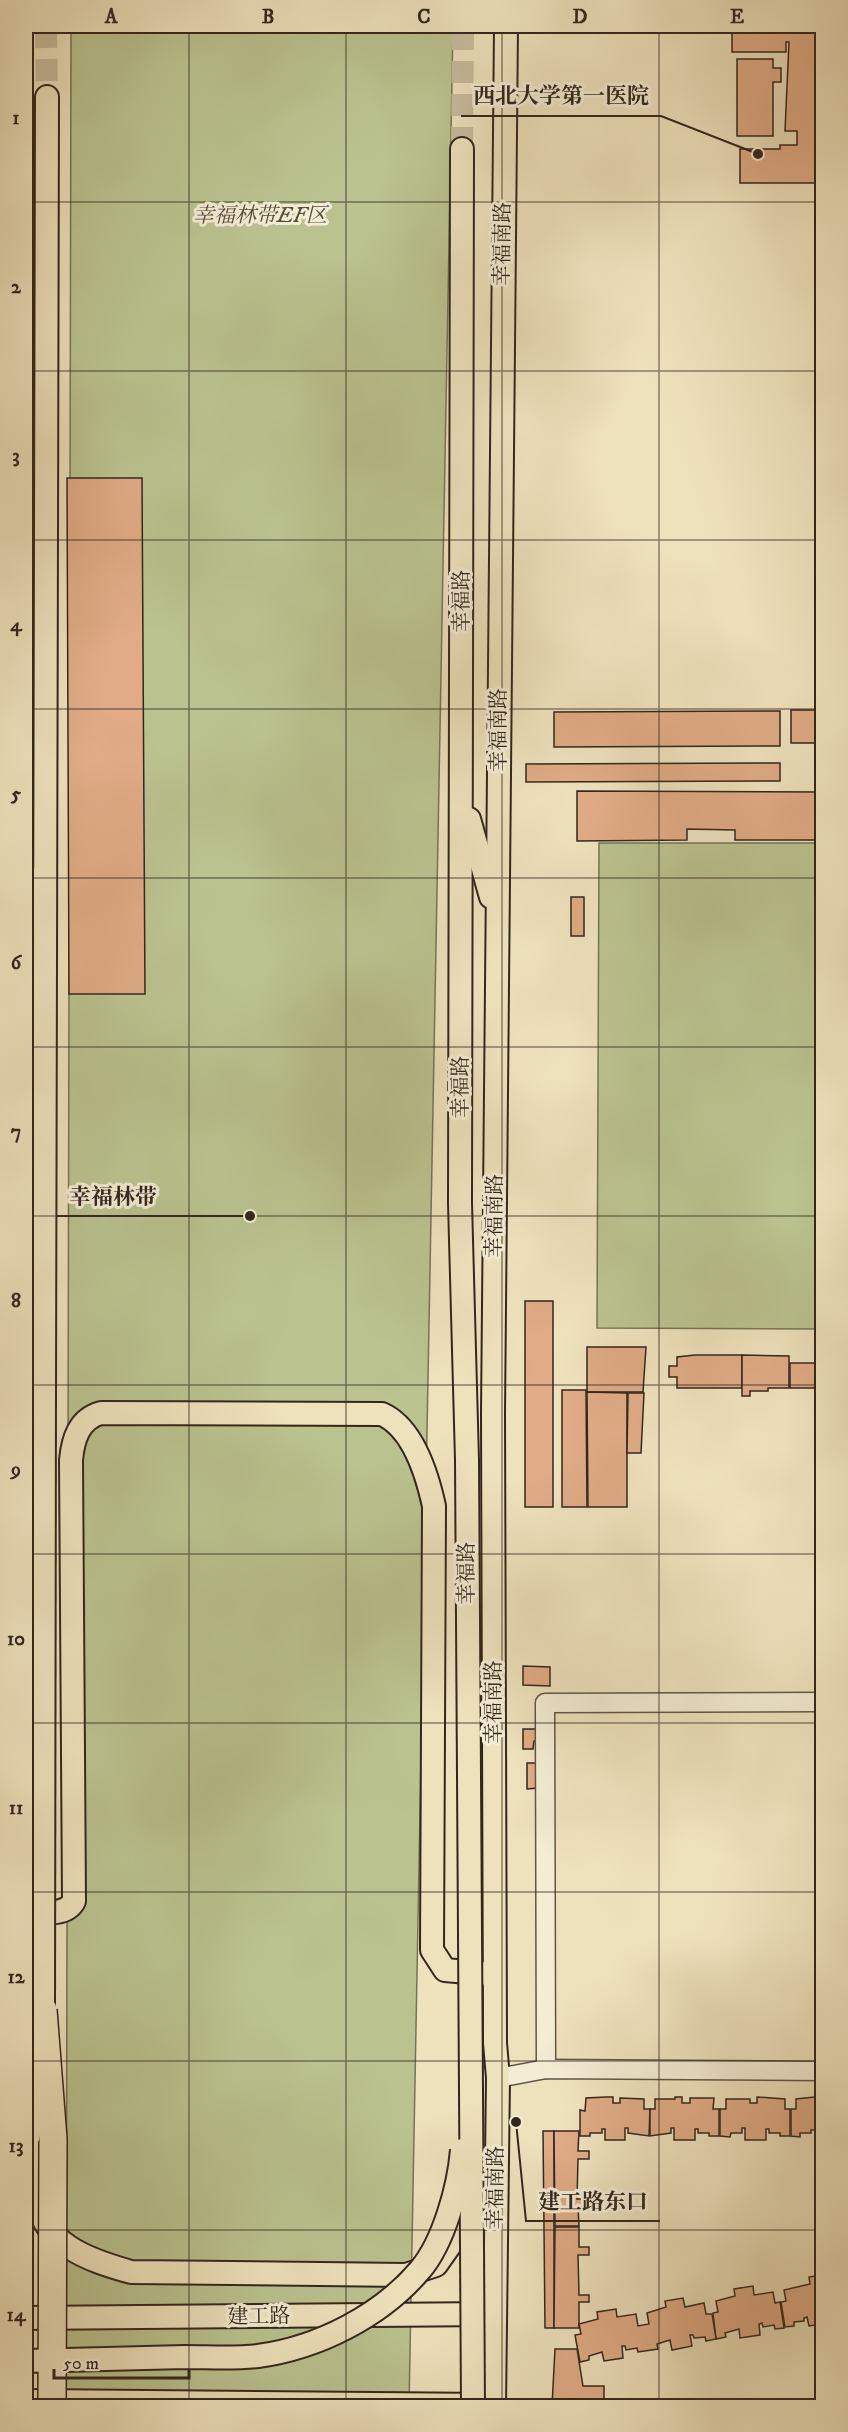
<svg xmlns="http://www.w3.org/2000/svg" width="848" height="2432" viewBox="0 0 848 2432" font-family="'IM FELL DW Pica','Noto Serif SC',serif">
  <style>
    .green { fill: #bac390; stroke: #767457; stroke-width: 1.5 }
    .building { fill: #e0ab86; stroke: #32261e; stroke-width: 1.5 }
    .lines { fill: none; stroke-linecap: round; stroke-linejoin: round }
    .major-tunnel { stroke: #c8bc9d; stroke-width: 22; stroke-dasharray: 22 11; stroke-linecap: butt }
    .minor-casing { stroke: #615546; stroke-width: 21 }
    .major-casing { stroke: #32261e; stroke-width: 26 }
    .highway-casing { stroke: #32261e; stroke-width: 30 }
    .minor { stroke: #f4ecd4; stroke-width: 18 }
    .major { stroke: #eee2bd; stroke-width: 22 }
    .highway { stroke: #eee2bd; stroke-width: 27 }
    .major-bridge-casing { stroke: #32261e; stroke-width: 26; stroke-linecap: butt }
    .highway-bridge-casing { stroke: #32261e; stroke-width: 30; stroke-linecap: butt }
    .major-bridge { stroke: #eee2bd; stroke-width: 22 }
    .highway-bridge { stroke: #eee2bd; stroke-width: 27 }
    .grid { fill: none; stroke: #32261e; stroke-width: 1.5; stroke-opacity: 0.55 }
    .labels { text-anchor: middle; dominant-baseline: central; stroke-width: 6; stroke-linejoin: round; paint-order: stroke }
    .park-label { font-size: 21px; font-style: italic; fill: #544d3a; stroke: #f4ecd4 }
    .street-label { font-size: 21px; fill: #32261e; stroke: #f4ecd4 }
    .leader { fill: none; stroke: #32261e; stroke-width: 2 }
    .callout-dot { fill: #32261e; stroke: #f4ecd4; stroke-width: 2 }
    .callout-label { font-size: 22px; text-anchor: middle; font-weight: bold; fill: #32261e; stroke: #f4ecd4; stroke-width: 6; stroke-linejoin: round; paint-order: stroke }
    .neatline { fill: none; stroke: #32261e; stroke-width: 2 }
    .grid-label { font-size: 20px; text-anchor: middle; font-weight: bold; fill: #32261e }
  </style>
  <rect width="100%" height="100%" fill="#eee2bd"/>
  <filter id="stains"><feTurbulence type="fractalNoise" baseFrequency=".00333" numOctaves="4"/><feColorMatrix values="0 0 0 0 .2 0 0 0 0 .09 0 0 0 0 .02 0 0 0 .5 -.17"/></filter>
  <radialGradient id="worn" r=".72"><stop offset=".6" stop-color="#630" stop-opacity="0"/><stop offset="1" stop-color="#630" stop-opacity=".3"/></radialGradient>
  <g class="green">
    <polygon points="71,26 453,26 409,2406 66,2406"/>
    <polygon points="599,843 822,843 822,1329 597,1328"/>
  </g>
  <g class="building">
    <polygon points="732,26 806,26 806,28 819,28 819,33 822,33 822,183 740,183 740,149 780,149 780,145 797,145 797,131 785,131 789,42 786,42 786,52 732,52"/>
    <polygon points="737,59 773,59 773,68 781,68 781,82 773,82 773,136 737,136"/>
    <polygon points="67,478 142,478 145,994 69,994"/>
    <rect x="791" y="710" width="31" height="33"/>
    <polygon points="780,711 780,746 554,747 554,712"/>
    <polygon points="780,763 780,781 526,782 526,764"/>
    <polygon points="577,791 822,792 822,840 735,840 735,830 687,829 687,840 577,841"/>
    <rect x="571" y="897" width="13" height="39"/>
    <rect x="525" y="1301" width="28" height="206"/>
    <polygon points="587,1347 646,1347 643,1392 587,1392"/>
    <polygon points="695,1355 742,1355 742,1388 677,1388 677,1377 669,1377 669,1366 677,1366 677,1357"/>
    <polygon points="742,1355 789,1356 789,1388 768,1388 768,1391 750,1391 750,1396 742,1396"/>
    <rect x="790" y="1363" width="25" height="25"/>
    <polygon points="562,1390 586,1390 587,1507 562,1507"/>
    <polygon points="587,1392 627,1393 627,1507 588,1507"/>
    <polygon points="628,1393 644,1393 641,1453 627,1453"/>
    <polygon points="523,1666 550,1667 550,1686 523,1685"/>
    <polygon points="523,1729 550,1729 550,1741 534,1741 533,1749 523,1749"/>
    <polygon points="527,1763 538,1763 538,1788 527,1789"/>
    <polygon points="606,2097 613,2097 613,2103 620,2103 620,2098 644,2099 644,2109 650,2109 649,2136 628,2133 628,2128 625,2128 625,2140 605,2140 605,2129 602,2129 602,2133 590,2133 590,2136 580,2136 580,2110 585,2111 586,2098"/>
    <polygon points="675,2097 682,2097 682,2103 690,2103 690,2098 714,2098 713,2109 719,2109 719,2136 709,2136 709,2133 698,2133 698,2129 695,2129 695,2140 674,2140 674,2128 671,2128 671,2133 650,2136 650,2109 655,2109 655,2099 675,2099"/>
    <polygon points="757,2097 785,2099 785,2109 790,2109 790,2136 780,2136 780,2133 769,2133 769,2129 766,2129 766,2140 745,2140 745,2128 742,2128 742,2133 731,2133 730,2137 720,2136 720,2109 726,2109 726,2099 750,2099 750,2103 757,2103"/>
    <polygon points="815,2097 822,2097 822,2140 815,2140 815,2130 811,2130 811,2133 800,2133 800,2137 791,2136 791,2109 796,2109 796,2099"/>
    <polygon points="543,2131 554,2131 554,2328 545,2328"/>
    <polygon points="554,2131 579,2131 578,2151 589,2151 589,2159 578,2159 577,2199 589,2199 589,2206 578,2206 579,2226 555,2226"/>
    <polygon points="555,2227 579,2227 579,2247 589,2247 589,2255 578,2255 579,2295 589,2295 589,2302 579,2302 579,2328 554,2328"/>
    <polygon points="821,2275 822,2324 809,2326 807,2317 804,2318 804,2321 794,2322 794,2326 785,2327 781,2302 786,2301 784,2290 810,2284 809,2277"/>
    <polygon points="753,2286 754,2295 773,2292 775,2303 780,2302 784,2328 775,2329 774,2325 763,2327 762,2323 759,2324 760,2335 740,2338 739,2329 725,2333 726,2337 716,2339 713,2313 718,2312 716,2301 735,2296 734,2289"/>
    <polygon points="683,2298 685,2307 704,2303 706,2314 712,2314 716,2339 706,2341 705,2337 694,2338 693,2335 690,2335 692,2346 672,2350 670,2340 657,2344 658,2349 638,2352 637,2348 626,2350 625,2346 622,2346 623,2358 604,2361 602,2352 589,2356 589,2360 580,2362 575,2335 581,2334 579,2324 598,2319 597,2312 616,2309 617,2317 636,2314 638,2326 649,2324 647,2313 666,2307 665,2301"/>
    <polygon points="555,2349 577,2349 583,2386 604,2386 604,2406 552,2406"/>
  </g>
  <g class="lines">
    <g class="major-tunnel">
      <polyline points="46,26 47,97"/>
      <polyline points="462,149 463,26"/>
    </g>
    <defs>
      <g id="minor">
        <polyline points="546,2069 545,1703 822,1702"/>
        <polyline points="498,2078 546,2069 822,2071"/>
      </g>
      <g id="major">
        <polyline points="462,149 460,1203 467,1460"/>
        <polyline points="469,819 491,897"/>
        <polyline points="26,875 33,924"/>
        <polyline points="44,1391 47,97"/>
        <path d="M26 1911C41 1912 66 1917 74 1901L71 1460C73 1439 79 1419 101 1413L382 1414C413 1428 427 1474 434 1506L432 1950 445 1970 490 1974"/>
        <path d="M26 2129C38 2157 33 2163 36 2192 40 2244 88 2260 131 2272L406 2275 436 2265 455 2238 468 2190"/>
        <polyline points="26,2318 492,2314"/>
        <polyline points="36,2401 492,2405"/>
        <polyline points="494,2406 498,2078 495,2043 493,1413 506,26"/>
      </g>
      <polyline id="highway" points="26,2405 28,2406"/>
    </defs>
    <use href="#minor" class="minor-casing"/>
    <use href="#major" class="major-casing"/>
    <use href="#highway" class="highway-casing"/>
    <use href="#minor" class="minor"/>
    <use href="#major" class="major"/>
    <use href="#highway" class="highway"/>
    <defs>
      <g id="major-bridge">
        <polyline points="467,1460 473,2406"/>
        <polyline points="43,2010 44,1391"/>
        <path d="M26 2361C79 2360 132 2358 185 2357 209 2357 234 2359 258 2356 318 2348 381 2316 420 2270 444 2242 459 2186 462 2150"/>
      </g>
      <g id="highway-bridge">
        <polyline points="43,2010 53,2139 52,2406"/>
        <polyline points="26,2136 36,2062"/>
      </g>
    </defs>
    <use href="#major-bridge" class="major-bridge-casing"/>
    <use href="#highway-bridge" class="highway-bridge-casing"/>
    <use href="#major-bridge" class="major-bridge"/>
    <use href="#highway-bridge" class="highway-bridge"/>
  </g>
  <path class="grid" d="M189 26V2406M346 26V2406M502 26V2406M659 26V2406M26 202H822M26 371H822M26 540H822M26 709H822M26 878H822M26 1047H822M26 1216H822M26 1385H822M26 1554H822M26 1723H822M26 1892H822M26 2061H822M26 2230H822"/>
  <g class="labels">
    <g class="park-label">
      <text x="260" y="216">幸福林带EF区</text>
    </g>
    <g class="street-label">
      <text transform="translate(503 244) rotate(-89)">幸福南路</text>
      <text transform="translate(462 601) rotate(-90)">幸福路</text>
      <text transform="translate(499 730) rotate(-90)">幸福南路</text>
      <text transform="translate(461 1087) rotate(-90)">幸福路</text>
      <text transform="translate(495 1216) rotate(-89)">幸福南路</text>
      <text transform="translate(467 1573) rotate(-90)">幸福路</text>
      <text transform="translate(494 1702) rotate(-90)">幸福南路</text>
      <text transform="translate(496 2188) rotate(-89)">幸福南路</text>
      <text transform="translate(259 2317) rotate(-1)">建工路</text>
    </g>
  </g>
  <path class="leader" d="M758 154L661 116H461M250 1216L169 1216H57M516 2122L526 2221H660"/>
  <g class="callout-dot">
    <circle cx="758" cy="154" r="6"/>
    <circle cx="250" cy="1216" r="6"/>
    <circle cx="516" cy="2122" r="6"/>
  </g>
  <g class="callout-label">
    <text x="561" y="103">西北大学第一医院</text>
    <text x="113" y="1204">幸福林带</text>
    <text x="593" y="2209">建工路东口</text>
  </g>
  <rect width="848" height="2432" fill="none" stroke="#eee2bd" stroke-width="66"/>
  <path d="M54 2369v9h135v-9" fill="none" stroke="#32261e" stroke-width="3"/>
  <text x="63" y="2369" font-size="18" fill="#32261e" stroke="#f4ecd4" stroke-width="4.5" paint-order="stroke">50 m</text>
  <rect x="33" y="33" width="782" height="2366" class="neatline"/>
  <g class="grid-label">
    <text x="111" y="23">A</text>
    <text x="268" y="23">B</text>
    <text x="424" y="23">C</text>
    <text x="580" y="23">D</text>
    <text x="737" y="23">E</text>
    <text x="16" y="124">1</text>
    <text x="16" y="293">2</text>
    <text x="16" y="462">3</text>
    <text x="16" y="631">4</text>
    <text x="16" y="800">5</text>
    <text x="16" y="969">6</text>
    <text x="16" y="1138">7</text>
    <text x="16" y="1307">8</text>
    <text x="16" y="1476">9</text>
    <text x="16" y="1645">10</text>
    <text x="16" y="1814">11</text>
    <text x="16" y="1983">12</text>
    <text x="16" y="2152">13</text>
    <text x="16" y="2321">14</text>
  </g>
  <rect width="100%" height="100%" filter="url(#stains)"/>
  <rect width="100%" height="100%" fill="url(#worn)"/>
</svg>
